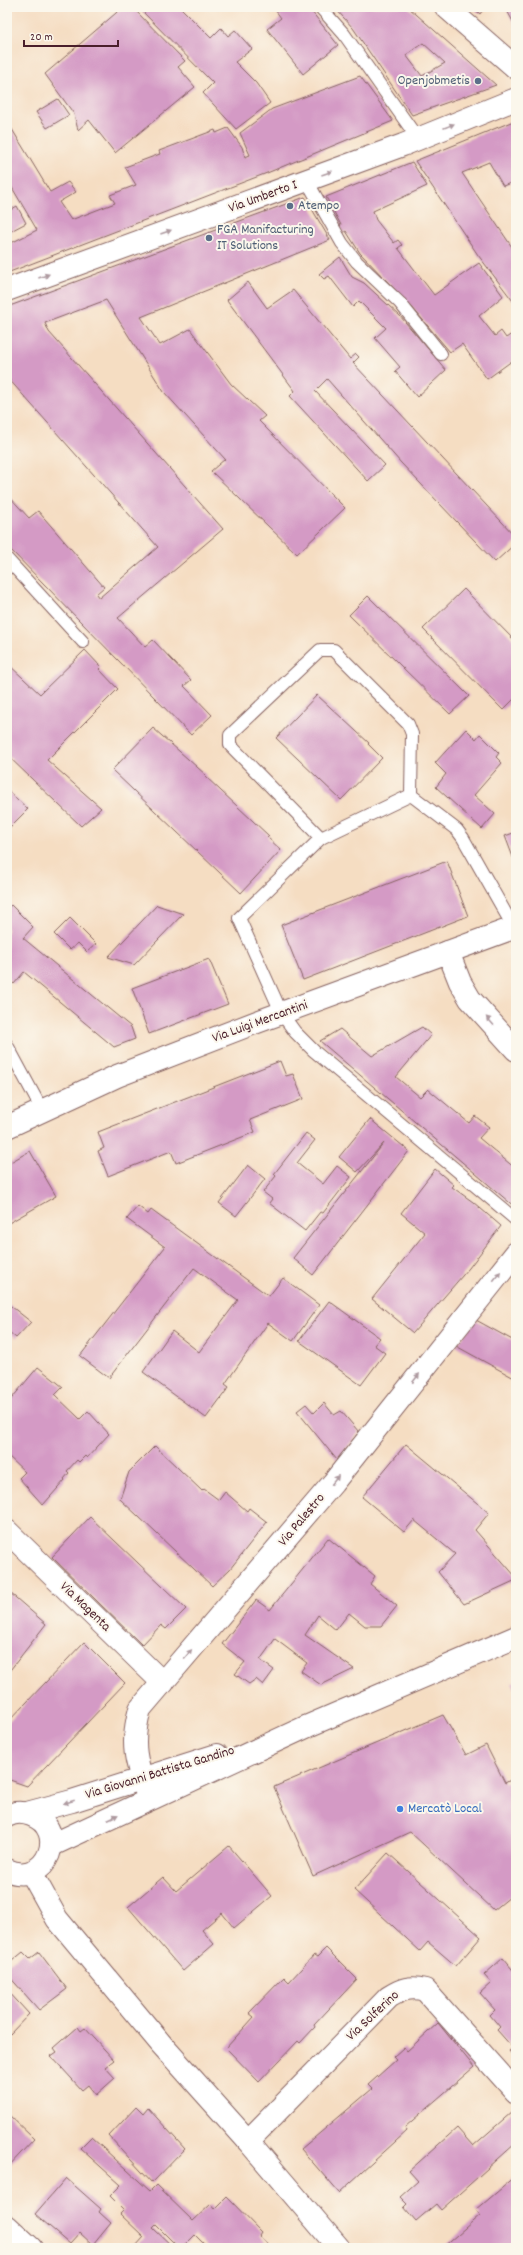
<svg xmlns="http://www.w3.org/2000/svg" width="523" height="2255" viewBox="0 0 523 2255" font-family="Dekko,sans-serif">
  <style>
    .building { fill: #d49ac5; fill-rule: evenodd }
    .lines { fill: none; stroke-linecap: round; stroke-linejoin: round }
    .service-casing { stroke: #866260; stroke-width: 14 }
    .minor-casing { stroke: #866260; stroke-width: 24 }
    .secondary-casing { stroke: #866260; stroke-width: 24 }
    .service { stroke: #fff; stroke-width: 12 }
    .minor { stroke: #fff; stroke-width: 22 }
    .secondary { stroke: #fff; stroke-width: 22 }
    .oneway { fill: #ae9aa0 }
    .service-dot { fill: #5c6f8a; stroke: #fbf7ec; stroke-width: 1.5 }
    .shop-dot { fill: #3f7fe0; stroke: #fbf7ec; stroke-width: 1.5 }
    .labels { text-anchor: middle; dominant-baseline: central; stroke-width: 4; stroke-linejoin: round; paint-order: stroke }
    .service-label { font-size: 14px; fill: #4e5e75; stroke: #fbf7ec; text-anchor: start }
    .street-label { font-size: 14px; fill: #4a1f2b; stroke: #fbf7ec }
    .shop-label { font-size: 14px; fill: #366cbe; stroke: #fbf7ec; text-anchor: start }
  </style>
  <rect width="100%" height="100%" fill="#fbf7ec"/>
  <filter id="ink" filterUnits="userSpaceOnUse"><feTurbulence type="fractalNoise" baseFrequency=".025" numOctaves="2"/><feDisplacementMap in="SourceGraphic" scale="8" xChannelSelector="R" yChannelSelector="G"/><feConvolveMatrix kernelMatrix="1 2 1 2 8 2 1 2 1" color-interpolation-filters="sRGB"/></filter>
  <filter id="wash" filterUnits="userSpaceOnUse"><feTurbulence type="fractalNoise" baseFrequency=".012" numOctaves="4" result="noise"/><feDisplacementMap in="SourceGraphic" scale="16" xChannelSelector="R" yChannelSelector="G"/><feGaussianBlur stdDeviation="0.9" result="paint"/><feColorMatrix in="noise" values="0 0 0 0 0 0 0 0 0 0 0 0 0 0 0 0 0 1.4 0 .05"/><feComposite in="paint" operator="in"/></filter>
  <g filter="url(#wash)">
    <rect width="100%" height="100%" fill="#f5ddc2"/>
    <g id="blocks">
      <g class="building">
        <polygon points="123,7 132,7 185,61 178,67 195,87 115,153 89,120 78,130 74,114 45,74"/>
        <polygon points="138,7 180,7 211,38 221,28 228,36 235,30 252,49 235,62 256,83 270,103 236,129 203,93 213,83"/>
        <polygon points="273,7 308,7 338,45 303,74 267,29 281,18"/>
        <path d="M334 7H408L496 85 412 115 353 28ZM423 43 445 63 422 76 406 55Z"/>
        <polygon points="472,7 485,7 480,14"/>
        <polygon points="505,7 516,7 516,27"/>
        <polygon points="360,76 393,121 267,173 7,273 7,245 37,230 7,179 7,121 50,192 68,182 76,192 59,202 71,220 115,203 110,195 136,185 125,167 160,154 159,151 215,130 216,133 228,128 242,147 245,157 250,155 240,133 272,109"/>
        <polygon points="58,99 69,115 47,128 36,112"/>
        <polygon points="516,120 516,186 513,182 503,186 489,162 462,173 516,253 516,305 478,255 415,161"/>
        <polygon points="412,162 427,186 373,211 376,220 394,243 398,240 402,245 398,248 434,295 479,263 503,296 479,316 495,336 501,331 506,338 516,331 516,358 487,379 462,344 450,352 411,306 360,253 346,231 343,233 339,227 341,225 326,197"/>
        <polygon points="305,197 330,240 141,317 160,345 190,329 231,384 265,416 259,421 345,508 297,554 211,471 225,459 164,392 106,300 45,323 49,332 223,529 118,618 145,647 153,640 191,680 184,686 212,715 191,735 7,546 7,494 29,518 38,511 104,587 96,594 99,598 158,547 7,377 7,307"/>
        <polygon points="17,206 26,223 9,232 7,212"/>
        <polygon points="340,257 352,277 364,283 400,316 446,370 417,397 395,371 400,367 375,338 386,328 359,301 353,307 329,276 324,279 319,274"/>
        <polygon points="248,282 267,308 293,290 350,359 356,354 359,357 353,363 516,537 516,543 495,562 401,463 327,379 315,391 385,465 368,481 290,396 295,391 227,300"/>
        <polygon points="464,589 516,642 516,697 503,710 423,629"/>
        <polygon points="368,596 469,696 450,714 349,615"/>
        <polygon points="85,650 101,667 99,669 118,689 47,760 101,808 81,826 7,755 7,663 40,694"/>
        <polygon points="317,695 369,743 368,744 382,758 341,800 276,738"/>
        <polygon points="153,728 206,775 205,776 269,836 267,837 281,850 241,893 112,770"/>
        <polygon points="466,729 476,739 480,734 499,753 496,757 502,763 474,795 495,814 482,829 436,787 446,774 435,763"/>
        <polygon points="7,790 28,809 7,830"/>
        <polygon points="516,832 516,865 505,836"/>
        <polygon points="447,861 468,916 303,980 281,925"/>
        <polygon points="11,905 33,927 23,938 131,1027 135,1039 114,1047 24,972 14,984 7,978 7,909"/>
        <polygon points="157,905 183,914 134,965 108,957"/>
        <polygon points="70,918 96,944 87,952 78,943 70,950 54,934"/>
        <polygon points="209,959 228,1004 149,1034 132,988"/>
        <polygon points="422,1027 431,1035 396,1077 420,1097 428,1089 469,1123 475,1116 489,1127 479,1138 516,1169 516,1208 320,1041 340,1029 372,1056"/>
        <polygon points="280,1061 286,1076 293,1074 303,1099 250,1120 255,1132 176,1163 171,1151 108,1176 98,1151 104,1148 98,1132"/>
        <polygon points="7,1089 11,1096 7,1098"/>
        <polygon points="370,1119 409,1151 313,1275 293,1258 384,1143 357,1172 339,1157"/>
        <polygon points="306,1133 315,1140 297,1163 323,1184 337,1166 351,1177 323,1213 320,1212 305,1231 269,1203 272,1199 263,1192 276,1176 274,1174"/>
        <polygon points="30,1151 56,1196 7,1224 7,1164"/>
        <polygon points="248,1165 265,1179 236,1216 219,1203"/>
        <polygon points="435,1169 454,1185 452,1187 473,1202 501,1226 469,1268 413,1333 372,1299 425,1233 401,1213"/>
        <polygon points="138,1206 148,1214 151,1210 269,1296 283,1278 319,1305 293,1341 268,1323 225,1384 229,1387 206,1418 143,1372 172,1331 199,1352 238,1300 194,1268 109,1378 80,1356 165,1247 127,1219"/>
        <polygon points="329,1301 380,1338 374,1345 385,1353 361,1385 299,1341"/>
        <polygon points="7,1303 31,1322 16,1338 7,1330"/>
        <polygon points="476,1320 516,1342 516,1379 456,1346"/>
        <polygon points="38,1367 63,1387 55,1395 80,1419 88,1411 109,1434 87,1458 85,1456 79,1462 77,1460 67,1471 69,1473 64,1479 65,1480 43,1505 19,1478 25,1472 7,1455 7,1404"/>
        <polygon points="324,1403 334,1415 341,1411 359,1432 337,1460 297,1411 306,1404 314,1413"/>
        <polygon points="406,1444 489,1513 475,1530 516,1577 516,1580 464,1604 438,1572 455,1554 414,1520 404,1532 362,1497"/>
        <polygon points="155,1446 202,1491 204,1489 219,1500 225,1492 247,1511 249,1508 267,1522 230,1569 212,1586 120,1499 129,1472"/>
        <polygon points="90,1517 186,1609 166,1629 161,1625 142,1645 52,1557"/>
        <polygon points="328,1538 375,1576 370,1584 397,1606 381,1626 365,1626 349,1613 336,1630 318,1615 305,1635 354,1669 321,1685 301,1671 307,1663 275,1639 260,1660 274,1670 263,1685 256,1679 249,1684 235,1674 245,1662 222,1644 256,1600 270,1610"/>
        <polygon points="9,1592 46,1624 7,1674 7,1595"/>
        <polygon points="84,1642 125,1683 27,1786 7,1779 7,1723"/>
        <polygon points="516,1681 516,1691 512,1683"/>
        <polygon points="443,1715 466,1755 486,1745 505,1783 516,1777 516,1892 494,1910 410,1832 313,1876 274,1787"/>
        <polygon points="229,1846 272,1896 234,1928 222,1913 202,1930 214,1944 183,1971 128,1907 163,1877 176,1891"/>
        <polygon points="388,1853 481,1937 456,1966 428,1942 420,1951 354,1890"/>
        <polygon points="326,1948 357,1979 314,2025 315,2027 300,2043 298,2041 259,2082 226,2048 254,2017 249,2013 284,1977 289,1982 314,1955 317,1957"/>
        <polygon points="23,1952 30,1959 39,1952 67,1989 39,2010 7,1974 7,1965"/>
        <polygon points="503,1958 516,1974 516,2059 509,2051 513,2048 497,2030 500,2027 490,2015 495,2010 480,1993 491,1983 484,1975"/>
        <polygon points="7,1990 29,2014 10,2034 7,2032"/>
        <polygon points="438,2023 474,2067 405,2127 407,2131 339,2193 301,2149 372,2089 368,2085 396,2060 393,2057 404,2047 407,2051"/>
        <polygon points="78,2027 81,2031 85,2028 114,2060 105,2067 115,2078 96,2095 88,2085 82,2090 51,2056 57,2052 54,2048"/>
        <polygon points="136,2107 143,2114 148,2108 185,2149 152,2183 109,2136"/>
        <polygon points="512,2112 516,2117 516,2143 441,2210 436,2204 416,2221 404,2207 407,2204 400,2197 418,2181 409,2171 457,2128 473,2146"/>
        <polygon points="7,2113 34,2139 7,2168"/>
        <polygon points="91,2137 150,2191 156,2185 193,2221 211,2204 215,2209 227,2197 261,2232 259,2235 271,2248 208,2248 195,2235 182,2248 179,2248 156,2225 153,2228 174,2248 137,2248 135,2247 144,2237 120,2214 124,2210 110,2196 121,2185 80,2148"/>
        <polygon points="516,2176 516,2246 514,2248 442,2248 480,2215 476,2210"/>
        <polygon points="66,2178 101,2209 99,2212 111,2223 93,2245 80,2233 70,2244 35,2214"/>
      </g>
    </g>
  </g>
  <g filter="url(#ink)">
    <use href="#blocks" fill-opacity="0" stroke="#866260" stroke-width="1"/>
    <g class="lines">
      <defs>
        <g id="service">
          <polyline points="320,7 344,34 418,139"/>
          <polyline points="307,181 342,243 357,262 400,303 441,354"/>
          <polyline points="7,559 83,642"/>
          <polyline points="321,838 230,745 230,735 320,650 334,650 408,724 412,734 411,795"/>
          <polyline points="514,928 463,838 457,830 411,795 321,838 239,918 282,1014 295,1032 314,1051 516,1220"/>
          <polyline points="7,1045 42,1110"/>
        </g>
        <g id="minor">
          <polyline points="446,7 516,68"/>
          <polyline points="7,290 403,145 516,99"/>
          <polyline points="448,952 460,982 470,999 516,1050"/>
          <polyline points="7,1127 117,1076 257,1022 516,927"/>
          <polyline points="7,1531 163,1683"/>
          <path d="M148 1797C136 1763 130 1744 140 1709L333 1483 516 1253"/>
          <polyline points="31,1872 57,1919 162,2045 248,2141 339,2248"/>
          <path d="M248 2141 389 1997C402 1989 410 1986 425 1990L516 2092"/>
          <polyline points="7,2226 31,2248"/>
        </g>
        <g id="secondary">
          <polyline points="27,1813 72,1801 217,1755"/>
          <path d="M7 1816C14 1812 23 1812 31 1815 70 1829 47 1888 7 1870"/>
          <polyline points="52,1845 308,1726 516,1637"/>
        </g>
      </defs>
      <use href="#service" class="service-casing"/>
      <use href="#minor" class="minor-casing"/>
      <use href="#secondary" class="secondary-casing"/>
      <use href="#service" class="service"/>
      <use href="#minor" class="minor"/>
      <use href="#secondary" class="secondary"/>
    </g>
    <defs><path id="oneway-solid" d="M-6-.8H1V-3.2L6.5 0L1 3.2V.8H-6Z"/></defs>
    <g class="oneway">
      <use href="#oneway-solid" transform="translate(449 126) rotate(-22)"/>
      <use href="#oneway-solid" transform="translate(327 173) rotate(-20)"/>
      <use href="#oneway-solid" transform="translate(166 232) rotate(-20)"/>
      <use href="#oneway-solid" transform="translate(44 276) rotate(-20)"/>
      <use href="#oneway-solid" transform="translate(490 1021) rotate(-132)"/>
      <use href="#oneway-solid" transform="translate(497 1276) rotate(-52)"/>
      <use href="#oneway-solid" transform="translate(416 1378) rotate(-52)"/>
      <use href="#oneway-solid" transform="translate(335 1480) rotate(-51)"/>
      <use href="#oneway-solid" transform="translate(188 1654) rotate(-50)"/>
      <use href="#oneway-solid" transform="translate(69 1802) rotate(164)"/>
      <use href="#oneway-solid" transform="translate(113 1817) rotate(-25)"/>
    </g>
  </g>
  <g class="service-dot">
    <circle cx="478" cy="81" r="4"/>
    <circle cx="290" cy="206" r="4"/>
    <circle cx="209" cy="238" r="4"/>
  </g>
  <circle class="shop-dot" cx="400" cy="1809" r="4"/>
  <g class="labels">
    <g class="service-label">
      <text x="470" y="81" text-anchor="end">Openjobmetis</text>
      <text x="298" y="206">Atempo</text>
      <text x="217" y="230">FGA Manifacturing<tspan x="217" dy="16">IT Solutions</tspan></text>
    </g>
    <g class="street-label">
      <text transform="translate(263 197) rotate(-20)">Via Umberto I</text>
      <text transform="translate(260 1022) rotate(-20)">Via Luigi Mercantini</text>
      <text transform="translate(302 1520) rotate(-50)">Via Palestro</text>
      <text transform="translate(85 1607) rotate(44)">Via Magenta</text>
      <text transform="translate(160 1773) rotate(-17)">Via Giovanni Battista Gandino</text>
      <text transform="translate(373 2016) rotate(-43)">Via Solferino</text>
    </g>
    <g class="shop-label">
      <text x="408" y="1809">Mercatò Local</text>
    </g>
  </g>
  <rect width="523" height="2255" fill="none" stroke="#fbf7ec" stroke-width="24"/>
  <path d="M24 40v6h94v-6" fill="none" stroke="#4a1f2b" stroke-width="2"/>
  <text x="30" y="40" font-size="12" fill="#4a1f2b" stroke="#fbf7ec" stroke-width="3" paint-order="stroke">20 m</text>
</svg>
